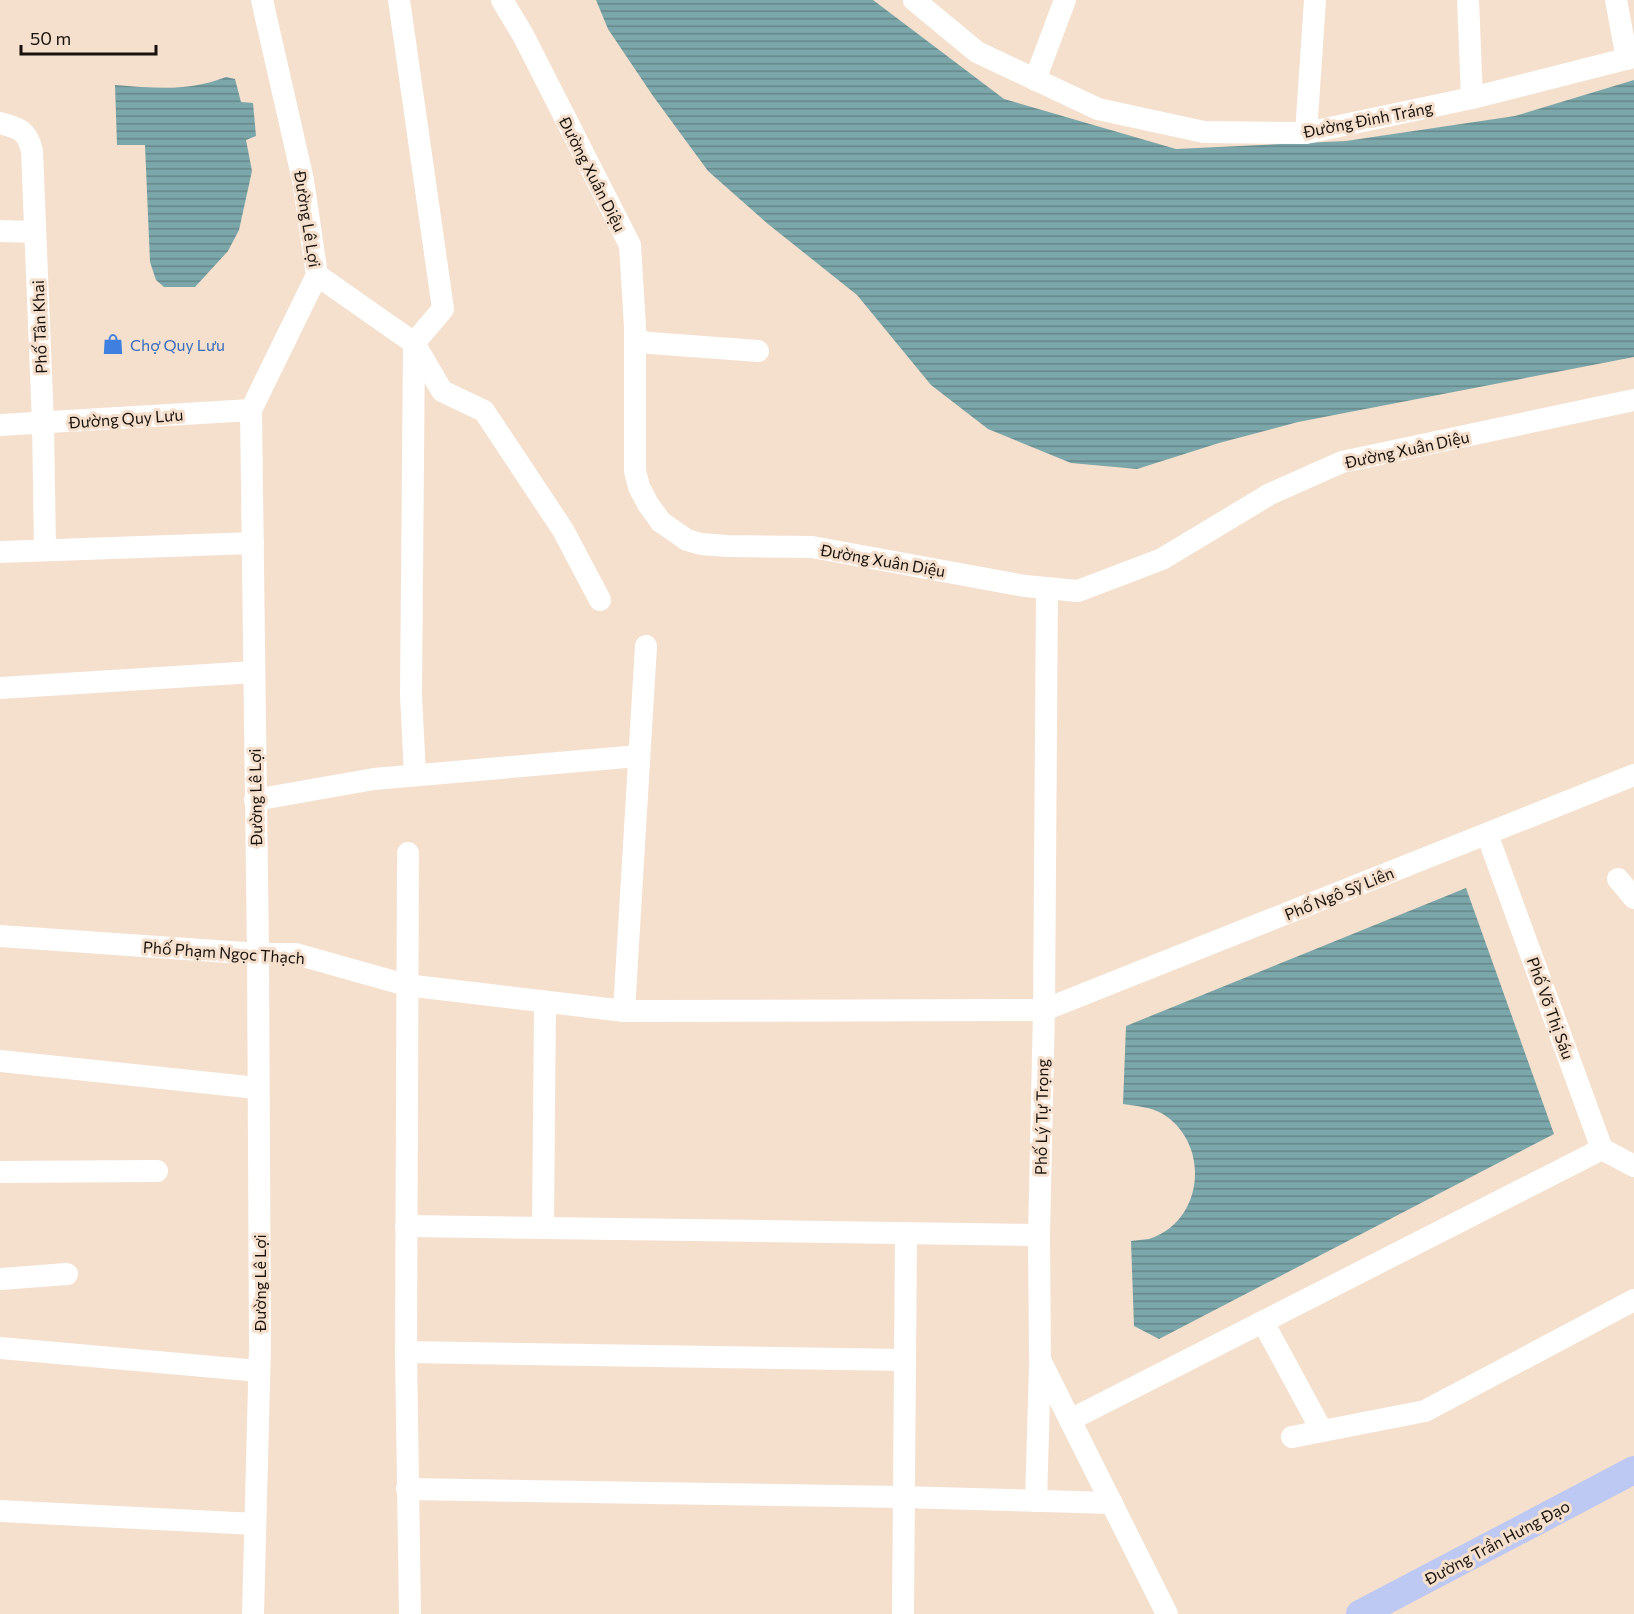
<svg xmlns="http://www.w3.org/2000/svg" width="1634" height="1614" viewBox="0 0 1634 1614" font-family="Commissioner,sans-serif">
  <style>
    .water { fill: url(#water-rules) }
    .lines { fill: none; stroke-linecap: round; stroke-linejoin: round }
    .minor { stroke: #fff; stroke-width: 22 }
    .major { stroke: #bec9f3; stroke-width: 28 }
    .labels { text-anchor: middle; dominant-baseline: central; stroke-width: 6; stroke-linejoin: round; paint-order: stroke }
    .street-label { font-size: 16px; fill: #19120c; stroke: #f5dfcd }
    .shop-label { font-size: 16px; fill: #366cbe; stroke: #f5dfcd; text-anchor: start }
  </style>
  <defs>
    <pattern id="water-rules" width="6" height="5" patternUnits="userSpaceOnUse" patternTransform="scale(1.5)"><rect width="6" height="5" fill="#7ca7aa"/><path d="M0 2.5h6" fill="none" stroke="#658789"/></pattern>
  </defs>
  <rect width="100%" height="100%" fill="#f5dfcd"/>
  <g class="water">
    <polygon points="596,0 873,0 1004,99 1176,149 1346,141 1515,116 1634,80 1634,357 1298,422 1219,443 1137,469 1071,463 988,429 931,385 857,295 768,224 708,171 653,96 608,29"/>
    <path d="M226 77 235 79 241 102 253 103 256 136 246 140 252 171 239 230 228 251 195 287H164L156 280 150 262 145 145H117L115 85C155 88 188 92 226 77Z"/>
    <path d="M1466 888 1554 1134 1159 1339 1134 1326 1131 1241C1136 1240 1143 1240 1149 1239 1204 1222 1211 1144 1163 1114 1151 1107 1137 1106 1123 1104L1126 1026Z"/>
  </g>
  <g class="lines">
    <g class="minor">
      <polyline points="399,0 443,309 414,343 411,695 415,775"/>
      <polyline points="502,0 523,35 630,245 635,327 635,471 639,487 648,504 661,522 687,540 701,544 727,546 812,547 1025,586 1078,591 1162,559 1270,494 1342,462 1634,400"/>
      <polyline points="914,0 977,52 1098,109 1204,132 1306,133 1472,98 1634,57"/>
      <polyline points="1468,0 1472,98"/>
      <polyline points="1616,0 1627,59"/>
      <polyline points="1035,80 1065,0"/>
      <path d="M0 123C19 128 27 130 32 151L43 423 45 550"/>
      <polyline points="1306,133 1315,0"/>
      <polyline points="0,231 35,232"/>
      <polyline points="317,275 414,343 442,391 484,411 563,530 600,600"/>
      <polyline points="635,340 650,343 758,351"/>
      <polyline points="0,425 251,410"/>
      <polyline points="0,552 253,543"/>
      <polyline points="1047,589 1044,1010 1039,1235 1040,1360 1167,1614"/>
      <polyline points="646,646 624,1011 1044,1010 1634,775"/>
      <polyline points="0,688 254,672"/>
      <polyline points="255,800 374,779 638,756"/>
      <polyline points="1487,834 1602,1149 1634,1166"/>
      <polyline points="408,853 406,1352 410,1614"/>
      <polyline points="1618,879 1634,898"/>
      <polyline points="0,936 258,954 296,954 406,985 624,1011"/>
      <polyline points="0,1061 257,1088"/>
      <polyline points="0,1172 157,1171"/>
      <polyline points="406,1226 1039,1235"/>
      <polyline points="543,1228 545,1002"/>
      <polyline points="0,1279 67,1274"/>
      <polyline points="1263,1322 1322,1431"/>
      <polyline points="0,1348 259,1371"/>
      <polyline points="406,1352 905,1360"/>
      <polyline points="1070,1420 1602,1149"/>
      <polyline points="1292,1437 1425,1411 1634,1300"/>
      <polyline points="407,1489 903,1497 1112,1503"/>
      <polyline points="1036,1501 1040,1365"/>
      <polyline points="0,1511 255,1524"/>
      <polyline points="253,1614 260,1347 258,954 251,410 317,275 303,180 262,0"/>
      <polyline points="903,1614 906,1234"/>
    </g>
    <polyline class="major" points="1360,1614 1634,1470"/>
  </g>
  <defs>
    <symbol id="shop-bare" viewBox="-9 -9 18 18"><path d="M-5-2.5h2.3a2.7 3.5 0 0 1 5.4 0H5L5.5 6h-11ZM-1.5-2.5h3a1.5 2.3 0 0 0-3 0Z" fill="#3f7fe0" stroke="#f5dfcd" stroke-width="2.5" paint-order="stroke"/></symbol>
  </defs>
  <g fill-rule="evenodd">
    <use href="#shop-bare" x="98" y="329" width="30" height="30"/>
  </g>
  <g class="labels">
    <g class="street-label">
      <text transform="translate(1368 119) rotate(-11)">Đường Đinh Tráng</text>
      <text transform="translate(593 174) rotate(63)">Đường Xuân Diệu</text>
      <text transform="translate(308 219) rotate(81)">Đường Lê Lợi</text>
      <text transform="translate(39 327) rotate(-92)">Phố Tân Khai</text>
      <text transform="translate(126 418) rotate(-4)">Đường Quy Lưu</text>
      <text transform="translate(1407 449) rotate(-12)">Đường Xuân Diệu</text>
      <text transform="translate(883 560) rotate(10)">Đường Xuân Diệu</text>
      <text transform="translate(255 797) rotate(-91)">Đường Lê Lợi</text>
      <text transform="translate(1339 893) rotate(-22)">Phố Ngô Sỹ Liên</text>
      <text transform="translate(224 952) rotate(4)">Phố Phạm Ngọc Thạch</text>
      <text transform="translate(1551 1008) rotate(70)">Phố Võ Thị Sáu</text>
      <text transform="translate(1041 1117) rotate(-89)">Phố Lý Tự Trọng</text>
      <text transform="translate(259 1283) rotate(-90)">Đường Lê Lợi</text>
      <text transform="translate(1497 1542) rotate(-28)">Đường Trần Hưng Đạo</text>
    </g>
    <g class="shop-label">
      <text x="130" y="344">Chợ Quy Lưu</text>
    </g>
  </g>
  <path d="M21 45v9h135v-9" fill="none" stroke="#19120c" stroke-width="3"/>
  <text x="30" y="45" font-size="18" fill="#19120c" stroke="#f5dfcd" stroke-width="4.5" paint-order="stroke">50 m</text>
</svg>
